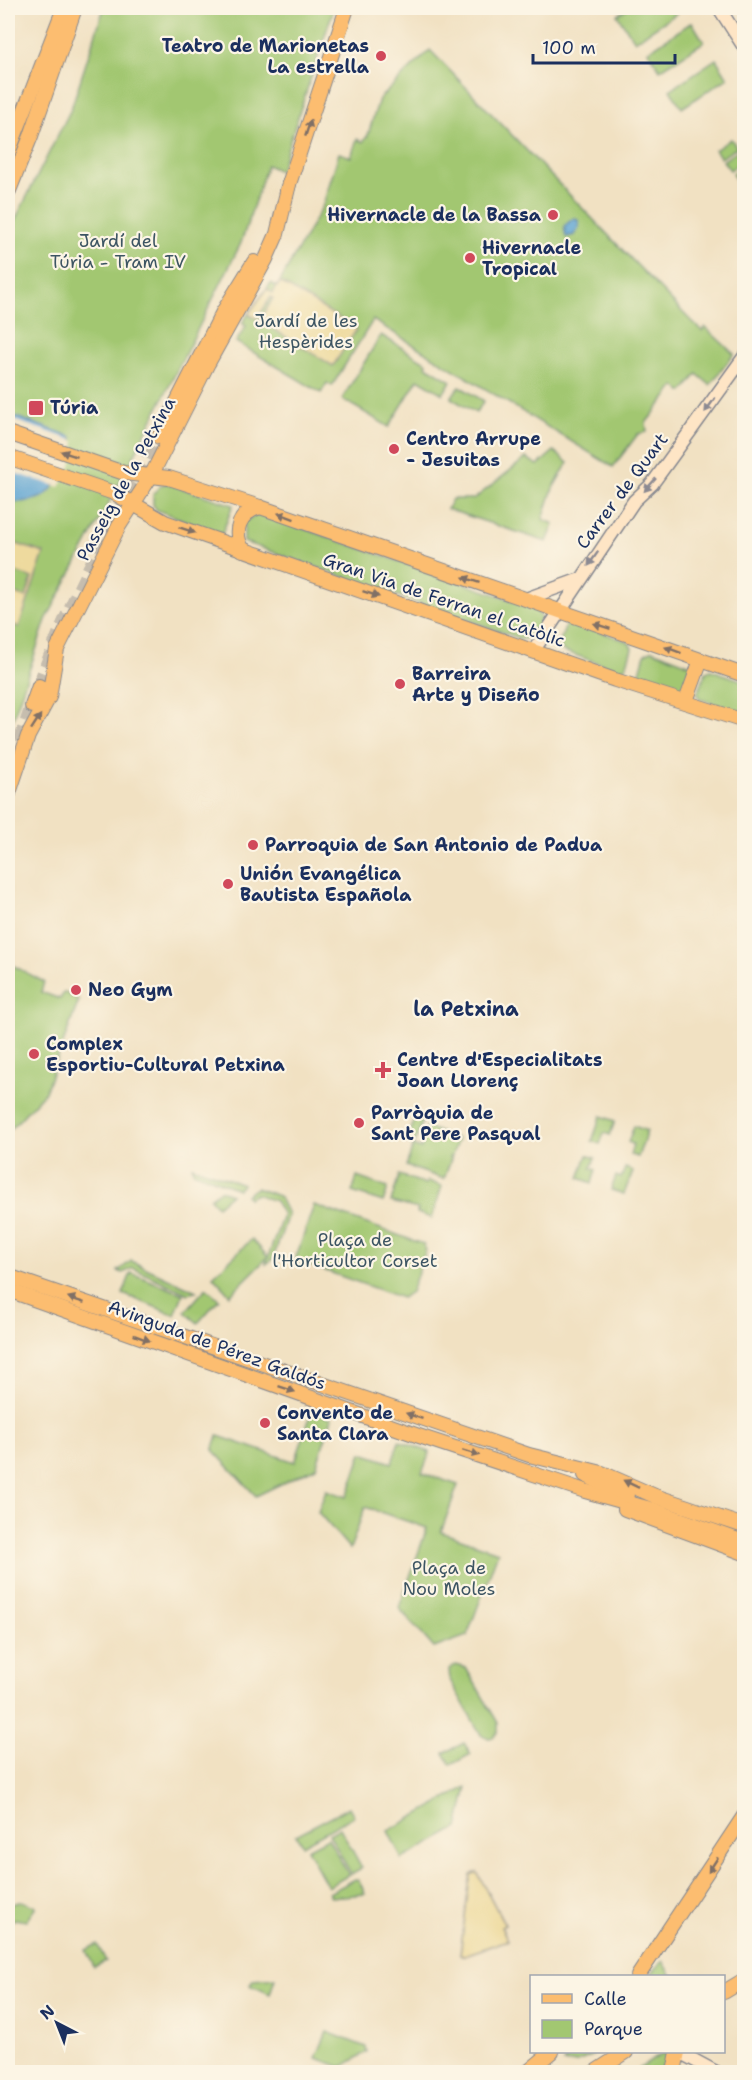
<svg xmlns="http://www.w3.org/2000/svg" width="752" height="2080" viewBox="0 0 752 2080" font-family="'Shantell Sans',sans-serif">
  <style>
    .green { fill: #a2c771; stroke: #5e7b68; stroke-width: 1.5 }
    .sand { fill: #eeda9e; stroke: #84847e; stroke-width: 1.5 }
    .water { fill: #5ca3d2; stroke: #3c6998; stroke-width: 1.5 }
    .pier { fill: #f1e1c2 }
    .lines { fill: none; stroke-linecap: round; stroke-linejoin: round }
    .primary-tunnel { stroke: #c6bdae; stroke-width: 14; stroke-dasharray: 14 7; stroke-linecap: butt }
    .secondary-casing { stroke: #868890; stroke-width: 15 }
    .primary-casing { stroke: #868890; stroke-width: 16 }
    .secondary { stroke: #fee5c5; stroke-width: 12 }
    .primary { stroke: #fcbd6f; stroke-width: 14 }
    .oneway { fill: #806f66 }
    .oneway2 { fill: #8c8a92 }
    .poi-dot { fill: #d1495b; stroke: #fcf5e5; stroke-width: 2 }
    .labels { text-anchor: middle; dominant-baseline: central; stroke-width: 4.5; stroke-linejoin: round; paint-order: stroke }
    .poi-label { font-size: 18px; font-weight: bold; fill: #1b2f5e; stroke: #fcf5e5; text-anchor: start }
    .park-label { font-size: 18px; fill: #3d5563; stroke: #fcf5e5 }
    .street-label { font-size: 18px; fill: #1b2f5e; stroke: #fcf5e5 }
    .neighbourhood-label { font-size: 20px; font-weight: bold; fill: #1b2f5e; stroke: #fcf5e5 }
  </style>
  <rect width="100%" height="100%" fill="#fcf5e5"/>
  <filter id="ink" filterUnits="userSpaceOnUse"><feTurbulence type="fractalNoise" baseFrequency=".0167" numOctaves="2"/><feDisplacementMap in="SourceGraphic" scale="12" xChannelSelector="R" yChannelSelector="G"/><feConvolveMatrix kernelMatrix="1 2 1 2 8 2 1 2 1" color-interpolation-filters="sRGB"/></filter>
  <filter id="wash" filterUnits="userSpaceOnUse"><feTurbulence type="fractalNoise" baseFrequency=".008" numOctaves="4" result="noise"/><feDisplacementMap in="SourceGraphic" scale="24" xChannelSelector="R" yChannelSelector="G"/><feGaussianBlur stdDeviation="1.35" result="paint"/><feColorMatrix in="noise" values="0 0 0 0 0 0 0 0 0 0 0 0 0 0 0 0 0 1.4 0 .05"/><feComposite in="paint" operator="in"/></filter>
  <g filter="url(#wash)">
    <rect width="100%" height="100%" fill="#f1e1c2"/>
    <g class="green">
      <polygon points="104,8 334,8 280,171 267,165 241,243 136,452 46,620 8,734 8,234 71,109"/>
      <polygon points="628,8 685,8 635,41 617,15"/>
      <polygon points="692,22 704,42 660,70 648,51"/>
      <polygon points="430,50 692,322 702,331 705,327 734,354 710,385 697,374 683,392 675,386 646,423 647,432 638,434 613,467 373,320 332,386 327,383 321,393 236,342 246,326 242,323 271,283 277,287 323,205 339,153 351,157 357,139 363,142 368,135 379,99"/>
      <polygon points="716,59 728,78 682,108 670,90"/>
      <polygon points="731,139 737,147 721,158 715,150"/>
      <polygon points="738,150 744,160 730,170 723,161"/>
      <polygon points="744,165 744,184 741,187 732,174"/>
      <polygon points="381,335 427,363 426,366 451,381 443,394 418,379 389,427 342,399"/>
      <polygon points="459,386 484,401 476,413 451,398"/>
      <polygon points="554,451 568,463 553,488 543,519 554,524 547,542 447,509 452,499 474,499 526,458 538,465"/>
      <polygon points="166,483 233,505 222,534 157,510 153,505 153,494 160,486"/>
      <polygon points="258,513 535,608 541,617 535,637 522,639 244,542 244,522"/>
      <polygon points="573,622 629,642 632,648 626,667 619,670 563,651 559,644 566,625"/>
      <polygon points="652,650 691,665 684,688 678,691 639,676 645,654"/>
      <polygon points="711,670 744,681 744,714 700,699 697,694 706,672"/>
      <polygon points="8,963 44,982 41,992 60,999 64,992 79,1000 45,1092 8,1132"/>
      <polygon points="601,1116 615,1121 610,1135 604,1133 600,1144 592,1141"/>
      <polygon points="415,1118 423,1120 414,1145 407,1142"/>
      <polygon points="634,1126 647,1131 638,1157 630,1155 633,1144 628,1142"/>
      <polygon points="426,1127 458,1139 451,1158 448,1157 451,1159 444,1179 406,1166 413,1146 421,1149"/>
      <polygon points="587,1155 595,1158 591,1168 596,1170 592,1183 579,1178"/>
      <polygon points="192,1166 243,1184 238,1189 193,1171"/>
      <polygon points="625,1168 633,1171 624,1194 611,1190 616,1176 621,1178"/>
      <polygon points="399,1175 426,1184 428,1181 442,1186 432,1218 417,1213 418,1209 391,1202"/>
      <polygon points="357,1177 388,1188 383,1202 352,1192"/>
      <polygon points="256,1188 279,1196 288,1214 273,1259 266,1264 267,1258 230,1295 213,1276 252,1239 268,1257 283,1215 275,1201 256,1194 248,1198 246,1195"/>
      <polygon points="220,1190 231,1194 217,1206 210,1198"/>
      <polygon points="314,1205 423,1244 426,1250 411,1292 402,1298 295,1260"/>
      <polygon points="131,1261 196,1291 188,1294 133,1268 123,1273 118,1271"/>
      <polygon points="131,1273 183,1294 175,1315 123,1294"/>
      <polygon points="206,1288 219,1299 198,1323 185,1312"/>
      <polygon points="312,1411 332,1418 316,1467 256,1496 213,1450 218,1436 295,1462"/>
      <polygon points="399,1441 430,1452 422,1473 458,1485 441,1532 498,1552 467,1636 434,1648 399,1608 427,1528 365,1507 350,1549 318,1512 326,1490 347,1497 362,1453 392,1463"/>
      <path d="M456 1665 466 1668 498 1723V1731C494 1739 487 1740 481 1735L450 1680 449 1670Z"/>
      <polygon points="464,1743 471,1754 451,1765 444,1753"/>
      <polygon points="467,1787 458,1828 402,1859 388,1831"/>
      <polygon points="349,1807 354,1816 302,1845 296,1835"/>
      <polygon points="340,1828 362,1868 351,1874 329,1834"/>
      <polygon points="328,1838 349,1875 328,1887 307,1849"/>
      <polygon points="355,1879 359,1880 365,1894 331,1897 329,1893"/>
      <polygon points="22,1901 36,1907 26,1921 15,1919 8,1924 8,1905"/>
      <polygon points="97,1944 106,1961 94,1967 86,1950"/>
      <polygon points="663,1961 672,1976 653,1976 651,1974"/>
      <polygon points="275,1978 270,1994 250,1985 253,1980"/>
      <polygon points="327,2032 366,2047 367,2052 342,2067 316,2058"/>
      <polygon points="570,2052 599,2052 578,2062 564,2063"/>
      <polygon points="665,2052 668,2052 661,2072 634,2072"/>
    </g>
    <g class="sand">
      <polygon points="280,282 357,329 333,366 260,321 273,298 271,297 257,319 248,314 267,289 273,293"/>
      <polygon points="14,543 44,553 19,627 8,623 8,592 26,597 32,578 12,571 8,584 8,562"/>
      <polygon points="477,1872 505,1925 501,1927 508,1940 462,1956 460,1955 469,1885 471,1875"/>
    </g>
    <g class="water">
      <polygon points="574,218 579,221 579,228 574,235 566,237 564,226"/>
      <path d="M8 414 72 437C72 448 69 455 65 465 53 496 41 503 8 502Z"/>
    </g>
    <polygon class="pier" points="8,418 75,441 71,466 60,487 8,471"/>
  </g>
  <g filter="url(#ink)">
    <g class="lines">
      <g class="primary-tunnel">
        <path d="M39 686C70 598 115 518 159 437"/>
        <polyline points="20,742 32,706"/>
      </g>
      <defs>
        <g id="secondary">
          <polyline points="719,8 744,47"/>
          <polyline points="526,599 578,580"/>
          <polyline points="534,650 634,501 652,484 744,357"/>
          <polyline points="679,2052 716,2072"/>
        </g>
        <g id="primary">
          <polyline points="8,153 64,8"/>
          <polyline points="287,190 347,8"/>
          <polyline points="8,193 31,136 75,8"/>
          <polyline points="8,433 124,473 169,478 260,507 744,675"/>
          <polyline points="159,437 223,312 254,262"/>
          <polyline points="8,457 114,493 165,522 615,680 744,721"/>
          <path d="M243 550C232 531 239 513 260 507"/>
          <polyline points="686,701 701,660"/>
          <polyline points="32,706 39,686"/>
          <polyline points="8,796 28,736 49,697 57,649 119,526 151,476 208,363 266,259 277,234 289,184"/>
          <polyline points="8,1276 529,1455 602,1473 655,1496 744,1526"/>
          <polyline points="8,1290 419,1436 585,1491 654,1510 744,1542"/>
          <polyline points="585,1475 627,1495"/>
          <polyline points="625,1509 744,1553"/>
          <polyline points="638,1976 744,1816"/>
          <polyline points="724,1992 744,1980"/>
          <polyline points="528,2072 552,2052"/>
          <polyline points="595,2072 626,2052"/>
          <polyline points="674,2072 678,2052"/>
        </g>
      </defs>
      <use href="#secondary" class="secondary-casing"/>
      <use href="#primary" class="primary-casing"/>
      <use href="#secondary" class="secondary"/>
      <use href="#primary" class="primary"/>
    </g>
    <defs><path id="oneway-solid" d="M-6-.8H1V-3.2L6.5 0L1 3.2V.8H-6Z" transform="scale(1.5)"/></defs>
    <g class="oneway">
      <use href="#oneway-solid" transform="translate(308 128) rotate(-72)"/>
      <use href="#oneway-solid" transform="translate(69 454) rotate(-161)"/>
      <use href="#oneway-solid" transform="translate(286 516) rotate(-160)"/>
      <use href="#oneway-solid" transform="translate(187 530) rotate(19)"/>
      <use href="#oneway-solid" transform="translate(471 580) rotate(-161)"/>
      <use href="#oneway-solid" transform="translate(371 594) rotate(19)"/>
      <use href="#oneway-solid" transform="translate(602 626) rotate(-162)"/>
      <use href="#oneway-solid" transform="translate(673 650) rotate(-160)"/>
      <use href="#oneway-solid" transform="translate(36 722) rotate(-57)"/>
      <use href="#oneway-solid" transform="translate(76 1300) rotate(-161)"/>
      <use href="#oneway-solid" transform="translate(142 1338) rotate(20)"/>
      <use href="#oneway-solid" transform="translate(287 1389) rotate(19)"/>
      <use href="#oneway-solid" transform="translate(414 1416) rotate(-161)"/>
      <use href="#oneway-solid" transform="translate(471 1453) rotate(17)"/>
      <use href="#oneway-solid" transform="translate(631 1484) rotate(-154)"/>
      <use href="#oneway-solid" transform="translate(713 1865) rotate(123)"/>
    </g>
    <g class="oneway2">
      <use href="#oneway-solid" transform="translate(710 405) rotate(126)"/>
      <use href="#oneway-solid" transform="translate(650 485) rotate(132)"/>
      <use href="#oneway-solid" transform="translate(593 559) rotate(125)"/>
    </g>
  </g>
  <g class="poi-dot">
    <circle cx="381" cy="56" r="6"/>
    <circle cx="553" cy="215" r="6"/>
    <circle cx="470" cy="258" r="6"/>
    <rect x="28" y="400" width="16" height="16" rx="3"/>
    <circle cx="394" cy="449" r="6"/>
    <circle cx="400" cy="684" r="6"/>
    <circle cx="253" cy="845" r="6"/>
    <circle cx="228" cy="884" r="6"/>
    <circle cx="76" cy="990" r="6"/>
    <circle cx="34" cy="1054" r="6"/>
    <path d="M380 1061h6v6h6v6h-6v6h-6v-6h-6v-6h6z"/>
    <circle cx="359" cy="1123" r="6"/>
    <circle cx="265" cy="1423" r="6"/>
  </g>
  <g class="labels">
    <g class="poi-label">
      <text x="369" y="46" text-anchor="end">Teatro de Marionetas<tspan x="369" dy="21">La estrella</tspan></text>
      <text x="541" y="215" text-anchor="end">Hivernacle de la Bassa</text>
      <text x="482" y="248">Hivernacle<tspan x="482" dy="21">Tropical</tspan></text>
      <text x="50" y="408">Túria</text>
      <text x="406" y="439">Centro Arrupe<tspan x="406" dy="21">- Jesuitas</tspan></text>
      <text x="412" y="674">Barreira<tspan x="412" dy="21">Arte y Diseño</tspan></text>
      <text x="265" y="845">Parroquia de San Antonio de Padua</text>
      <text x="240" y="874">Unión Evangélica<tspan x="240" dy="21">Bautista Española</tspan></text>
      <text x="88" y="990">Neo Gym</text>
      <text x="46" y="1044">Complex<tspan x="46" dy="21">Esportiu-Cultural Petxina</tspan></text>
      <text x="397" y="1060">Centre d'Especialitats<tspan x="397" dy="21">Joan Llorenç</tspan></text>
      <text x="371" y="1113">Parròquia de<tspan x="371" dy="21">Sant Pere Pasqual</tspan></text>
      <text x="277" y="1413">Convento de<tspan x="277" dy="21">Santa Clara</tspan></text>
    </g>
    <g class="park-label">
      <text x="118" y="241">Jardí del<tspan x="118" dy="21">Túria - Tram IV</tspan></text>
      <text x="306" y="321">Jardí de les<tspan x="306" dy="21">Hespèrides</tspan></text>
      <text x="355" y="1240">Plaça de<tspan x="355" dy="21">l'Horticultor Corset</tspan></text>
      <text x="449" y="1568">Plaça de<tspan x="449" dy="21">Nou Moles</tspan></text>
    </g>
    <g class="street-label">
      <text transform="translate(126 479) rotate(-61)">Passeig de la Petxina</text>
      <text transform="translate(622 491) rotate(-53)">Carrer de Quart</text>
      <text transform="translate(444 600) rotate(19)">Gran Via de Ferran el Catòlic</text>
      <text transform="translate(217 1345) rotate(20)">Avinguda de Pérez Galdós</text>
    </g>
    <g class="neighbourhood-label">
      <text x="466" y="1009">la Petxina</text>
    </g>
  </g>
  <rect width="752" height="2080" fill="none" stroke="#fcf5e5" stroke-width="30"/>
  <rect x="530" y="1975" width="195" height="78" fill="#fcf5e5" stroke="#a2a6af" stroke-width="1.5"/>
  <rect x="542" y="1994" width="30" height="9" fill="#fcbd6f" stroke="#a2a6af" stroke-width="1.5"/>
  <text x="584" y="2005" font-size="18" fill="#1b2f5e">Calle</text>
  <rect x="542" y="2020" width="30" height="18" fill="#a2c771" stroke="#a2a6af" stroke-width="1.5"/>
  <text x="584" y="2035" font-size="18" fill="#1b2f5e">Parque</text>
  <g transform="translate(57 2023) rotate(318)" stroke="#fcf5e5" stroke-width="4.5" paint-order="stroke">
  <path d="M0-4.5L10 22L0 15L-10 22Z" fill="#1b2f5e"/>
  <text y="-9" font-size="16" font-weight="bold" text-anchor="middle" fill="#1b2f5e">N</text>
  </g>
  <path d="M533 54v9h142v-9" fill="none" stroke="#1b2f5e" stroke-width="3"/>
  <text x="542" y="54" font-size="18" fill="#1b2f5e" stroke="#fcf5e5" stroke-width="4.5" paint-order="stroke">100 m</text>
</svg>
